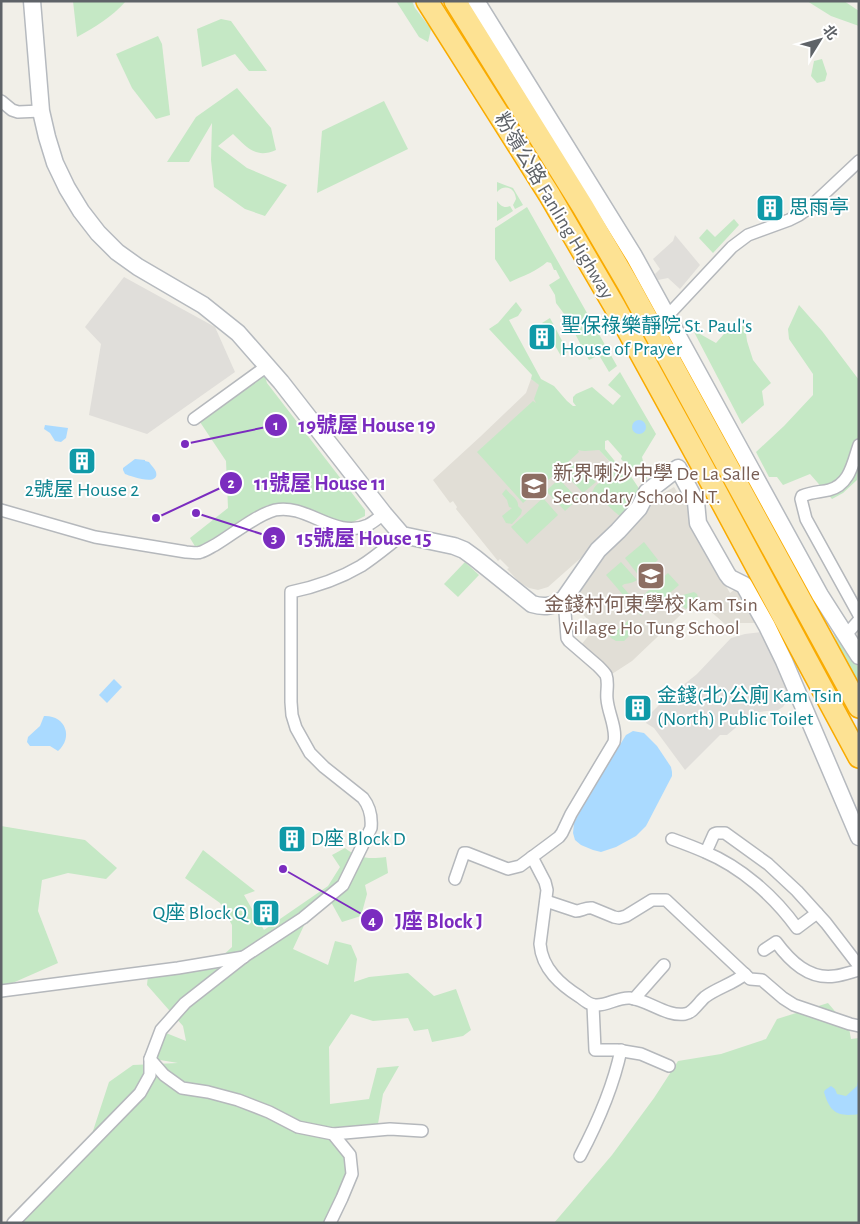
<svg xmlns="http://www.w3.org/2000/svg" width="860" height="1224" viewBox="0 0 860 1224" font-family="'Alegreya Sans','Noto Sans SC',sans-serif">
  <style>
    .industrial { fill: #e0deda }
    .education { fill: #e1ded6 }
    .green { fill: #c5e8c5 }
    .water { fill: #aadaff }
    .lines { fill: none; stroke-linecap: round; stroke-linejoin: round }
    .street-casing { stroke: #b5b8bc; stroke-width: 14 }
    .secondary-casing { stroke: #b6babf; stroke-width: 19 }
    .highway-casing { stroke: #f9ab00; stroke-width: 24 }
    .street { stroke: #fff; stroke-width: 11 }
    .secondary { stroke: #fff; stroke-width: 16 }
    .highway { stroke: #fde293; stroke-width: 21 }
    .labels { text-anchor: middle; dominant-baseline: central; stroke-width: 4; stroke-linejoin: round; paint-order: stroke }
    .street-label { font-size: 20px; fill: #5f6368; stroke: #fff }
    .culture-label { font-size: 20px; fill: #0d838f; stroke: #fff; text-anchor: start }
    .education-label { font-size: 20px; fill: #785e54; stroke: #fff; text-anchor: start }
    .leader { fill: none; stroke: #7b2cbf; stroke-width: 2 }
    .callout-dot { fill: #7b2cbf; stroke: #fff; stroke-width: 2 }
    .mark-label { font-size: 15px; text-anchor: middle; font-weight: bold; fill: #fff }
    .callout-label { font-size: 21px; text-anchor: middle; font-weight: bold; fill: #7b2cbf; stroke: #fff; stroke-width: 4; stroke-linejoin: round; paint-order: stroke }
  </style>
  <rect width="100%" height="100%" fill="#f1efe8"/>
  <g class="industrial">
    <polygon points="675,235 700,265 680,289 668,278 658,280 655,274 660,269 653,259 673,241"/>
    <polygon points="124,277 215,327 235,372 147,434 89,415 101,344 85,327"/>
    <polygon points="762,632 793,691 783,707 778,710 758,712 746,719 727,735 720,735 685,770 654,728 646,723 652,712 661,703 697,674 731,638 745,634"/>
  </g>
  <g class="education">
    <polygon points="531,379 544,388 641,497 625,519 548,587 538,590 529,588 520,583 507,569 509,568 500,559 498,561 456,509 457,507 453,501 450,503 433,480 481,436 526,393"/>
    <polygon points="674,487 679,495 681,493 695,512 689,516 701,543 730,593 737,588 757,623 731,623 726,625 699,601 694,602 632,661 612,674 580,646 596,627 576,608 571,599 571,592 639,515 662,494"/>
  </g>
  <g class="green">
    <path d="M73 1H126C112 17 95 27 77 37Z"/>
    <polygon points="396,1 412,1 415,8 431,29 428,42 419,37"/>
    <polygon points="807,1 844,1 859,11 859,26 831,16"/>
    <polygon points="221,19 231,21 267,71 249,71 235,54 202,67 197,29"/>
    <polygon points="158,36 162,44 170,115 156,119 132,88 116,54"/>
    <polygon points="822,59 827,74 825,81 817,83 811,76 814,61"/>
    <path d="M237 88 271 128 276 150C255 159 247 147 233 134L218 146 247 168 287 185 265 216 245 209 214 187 211 160 212 123 189 162H167L196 117Z"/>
    <polygon points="384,101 408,149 317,193 322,131"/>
    <path d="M497 182 513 188 523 205 515 209 513 205 516 199C515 187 504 184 497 192Z"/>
    <path d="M497 201C500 205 504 209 510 206L513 211 497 221Z"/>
    <path d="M527 207 617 366 609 372 599 355 589 360 565 315 556 303 555 295 549 285 560 278 556 270H554L551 263 547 262C537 271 523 276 510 282L495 259V228Z"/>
    <polygon points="734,219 739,225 713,253 699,238 707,229 715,237"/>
    <path d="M516 302 522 310 518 316 509 320 541 379 554 386 567 401 573 406H576L573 402V397L576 394 592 387 613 405 621 396 608 385 620 372 656 434 642 457 647 479 645 480 631 466 627 465 621 459 622 456 608 440 605 441V449L622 470 628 472 640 490 642 491 620 520V516C610 509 603 498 592 493 596 483 597 486 602 480 606 475 609 471 614 466L599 450C592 450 585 452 578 450L579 452 523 503 477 452 533 401 536 403 534 399 539 385 531 379 532 375 489 329 498 323Z"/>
    <polygon points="799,305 822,331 859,380 859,460 857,480 843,493 832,499 810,474 783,485 777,477 769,477 756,452 784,426 813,395 813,374 789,339 788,329"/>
    <polygon points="550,318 568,352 561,356 542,323"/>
    <polygon points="731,326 745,326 747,341 753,360 771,383 762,391 764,405 742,424 693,330 716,343"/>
    <polygon points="264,373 267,383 365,510 365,516 349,524 329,519 287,505 268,505 242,519 217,536 196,548 190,538 228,508 226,461 198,419"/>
    <polygon points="577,461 596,482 583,493 564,473"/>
    <polygon points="559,479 578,499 565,511 546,491"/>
    <path d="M506 489C510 495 519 499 518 506L522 510 521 514 512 524 506 523 502 516 512 508 509 507 507 500 502 494Z"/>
    <polygon points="543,498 558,515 527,544 511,527"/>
    <polygon points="644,542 658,560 639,576 625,558"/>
    <polygon points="465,562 479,575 458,597 444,584"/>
    <path d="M621 562 637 580C630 585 625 582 622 586L644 612 641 616 606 575Z"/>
    <polygon points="668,573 679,585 649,611 639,599"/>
    <polygon points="694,592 697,594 699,601 694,602 686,609 679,603 679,596"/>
    <polygon points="629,620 638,630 644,633 629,636 624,641 616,641 611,638 607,632 611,628 616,631"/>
    <polygon points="833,632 859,668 859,692 845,666"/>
    <polygon points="1,826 85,840 117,868 106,879 68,873 42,880 38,911 58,963 8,985 1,985"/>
    <path d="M345 848C359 859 369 859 386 857L388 873 365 885 367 894 361 916 342 922 331 902 307 919 293 949 328 965 335 941 351 945 357 959 354 982 369 977 408 973 434 996 456 989 471 1030 463 1036 432 1042 428 1029 414 1031 408 1018 373 1021 351 1014 329 1047 330 1104 369 1099 377 1068 399 1066 383 1094 377 1130 333 1134 351 1166 330 1223H18L87 1156 92 1134 109 1082 133 1065 178 1063 154 1059 160 1035 166 1033 186 1041 183 1026 147 985 148 975 217 961 232 947V925L220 903 185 878 203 850 255 891 244 895 264 930 328 886 340 867 332 855Z"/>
    <polygon points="828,1003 849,1028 851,1039 859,1038 859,1223 554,1223 612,1155 654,1098 678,1061 721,1054 766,1039 777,1019"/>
  </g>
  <g class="water">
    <circle cx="639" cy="427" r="7"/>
    <polygon points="45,425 68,428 66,438 61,442 55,441 50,433 44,429"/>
    <path d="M135 459 145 460V461L149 462C151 465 155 469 156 472 160 487 130 476 125 474L123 470V468Z"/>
    <polygon points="114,679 122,687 107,703 99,695"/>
    <path d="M44 716C65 715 74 737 58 751L50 746H30L27 742 28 737 40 726Z"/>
    <polygon points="633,731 644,733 657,746 671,767 672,772 672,776 646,826 636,836 616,847 601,852 593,850 581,845 575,840 573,833 574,823 587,798 626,735"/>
    <path d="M859 1077V1114C838 1117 830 1113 824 1092L825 1090 831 1086 835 1089 837 1094 846 1096 857 1086Z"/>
  </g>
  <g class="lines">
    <defs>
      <g id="street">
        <polyline points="1,101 12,110 18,112 41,111"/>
        <polyline points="666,315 673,310 732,247 748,235 789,220 799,215 809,208 859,161"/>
        <polyline points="194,419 267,366"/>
        <path d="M859 445C853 462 850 485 829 490 820 492 811 492 802 496L801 499 806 519 859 615"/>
        <path d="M1 510 95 537 186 552C190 552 197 554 201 552 205 551 211 547 215 545 232 535 256 515 275 510 307 503 335 540 368 525 374 522 379 517 384 514"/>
        <polyline points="845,636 859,620"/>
        <path d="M672 839C683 843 694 847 705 852 741 867 774 896 797 928L817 913"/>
        <polyline points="706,852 714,834 717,833 725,833 768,864 797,891 826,923 859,966"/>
        <path d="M532 857 545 882 547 890 540 944C542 969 561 985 580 997 585 1001 591 1006 597 1005 608 1005 619 997 630 998 648 1000 667 1017 685 1014 693 1013 699 1002 705 997 717 988 733 984 745 974"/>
        <path d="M455 879 464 853H467L508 869 520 866 551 843 559 837 562 833 571 814 614 742C617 728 608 713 607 699 606 691 609 683 606 675 604 672 601 669 598 666L569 641 567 638 564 599"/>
        <path d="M546 901 576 911C581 911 586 907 592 908L614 917 619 918 626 916 652 900H666L750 979 762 980 783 998 794 1005 850 1024 859 1026"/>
        <path d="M764 950 776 942C790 961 809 980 835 976 843 975 851 972 859 970"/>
        <polyline points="1,991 178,968 244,957"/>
        <polyline points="634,999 664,965"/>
        <polyline points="593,1005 595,1050 617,1050 641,1054 669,1066"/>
        <polyline points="150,1059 164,1075 182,1088 208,1092 238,1100 269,1112 298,1127 333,1134 350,1155 352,1174 342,1198 330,1223"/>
        <polyline points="333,1134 390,1129 422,1131"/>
        <path d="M580 1156C598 1122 613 1088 621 1050"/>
        <path d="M13 1223 140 1093 150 1075V1059L161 1030 185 1003 245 956 303 918 343 885 371 828C372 817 370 807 363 798L324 767 310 753 296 728 292 715 291 702V592C315 587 339 579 361 566 375 557 389 545 402 535"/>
      </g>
      <g id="secondary">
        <path d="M32 1 41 111 47 137 55 163 67 188 81 211 98 233 117 252 138 267 203 305 238 333 281 382 384 514 402 535 454 546 464 550 475 558 532 604C545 608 553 606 564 599L598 550 618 531 639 508 647 492 678 468 696 502 698 523 727 574 730 578 744 585 767 626 784 661 859 837"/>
        <polyline points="476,1 634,256 820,595 859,656"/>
      </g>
      <g id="highway">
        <polyline points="427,1 549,194 615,307 698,458 859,757"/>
        <polyline points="455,1 583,207 628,284 859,707"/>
      </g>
    </defs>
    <use href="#street" class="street-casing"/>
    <use href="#secondary" class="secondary-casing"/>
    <use href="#highway" class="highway-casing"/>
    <use href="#street" class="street"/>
    <use href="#secondary" class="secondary"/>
    <use href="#highway" class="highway"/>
  </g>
  <defs>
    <symbol id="building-square" viewBox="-11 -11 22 22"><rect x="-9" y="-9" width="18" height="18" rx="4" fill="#0f9aa8" stroke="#fff"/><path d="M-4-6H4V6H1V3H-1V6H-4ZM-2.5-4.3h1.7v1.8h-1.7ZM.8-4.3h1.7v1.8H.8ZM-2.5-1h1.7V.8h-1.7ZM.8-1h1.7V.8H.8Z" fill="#fff"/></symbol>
    <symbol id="school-square" viewBox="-11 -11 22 22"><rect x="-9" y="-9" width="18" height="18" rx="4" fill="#8d6e63" stroke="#fff"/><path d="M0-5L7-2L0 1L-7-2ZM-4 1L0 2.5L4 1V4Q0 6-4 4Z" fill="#fff"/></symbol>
  </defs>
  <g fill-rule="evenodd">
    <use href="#building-square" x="754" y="192" width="32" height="32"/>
    <use href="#building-square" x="526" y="321" width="32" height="32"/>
    <use href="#building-square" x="66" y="445" width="32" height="32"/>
    <use href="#school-square" x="518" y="470" width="32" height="32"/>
    <use href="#school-square" x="635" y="560" width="32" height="32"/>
    <use href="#building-square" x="622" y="692" width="32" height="32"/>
    <use href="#building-square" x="276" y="823" width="32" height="32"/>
    <use href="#building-square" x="250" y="897" width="32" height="32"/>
  </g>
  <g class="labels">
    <g class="street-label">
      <text transform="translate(554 206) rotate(59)">粉嶺公路 Fanling Highway</text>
    </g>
    <g class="culture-label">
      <text x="789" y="208">思雨亭</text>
      <text x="561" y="326">聖保祿樂靜院 St. Paul's<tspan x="561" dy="23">House of Prayer</tspan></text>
      <text x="82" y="490" text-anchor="middle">2號屋 House 2</text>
      <text x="657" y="696">金錢(北)公廁 Kam Tsin<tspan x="657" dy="23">(North) Public Toilet</tspan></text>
      <text x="311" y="839">D座 Block D</text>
      <text x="247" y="913" text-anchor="end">Q座 Block Q</text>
    </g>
    <g class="education-label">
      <text x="553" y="474">新界喇沙中學 De La Salle<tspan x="553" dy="23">Secondary School N.T.</tspan></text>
      <text x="651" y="605" text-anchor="middle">金錢村何東學校 Kam Tsin<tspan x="651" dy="23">Village Ho Tung School</tspan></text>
    </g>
  </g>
  <path class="leader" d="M185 444L276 425M156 518L231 483M196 513L274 538M283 869L372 920"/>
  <g class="callout-dot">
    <circle cx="185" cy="444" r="5"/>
    <circle cx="156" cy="518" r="5"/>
    <circle cx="196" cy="513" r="5"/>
    <circle cx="283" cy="869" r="5"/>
    <circle cx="276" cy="425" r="12"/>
    <circle cx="231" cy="483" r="12"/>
    <circle cx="274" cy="538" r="12"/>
    <circle cx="372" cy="920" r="12"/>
  </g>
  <g class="mark-label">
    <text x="276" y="430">1</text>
    <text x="231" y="488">2</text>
    <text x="274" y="543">3</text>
    <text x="372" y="926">4</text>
  </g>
  <g class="callout-label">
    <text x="367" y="432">19號屋 House 19</text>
    <text x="320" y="490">11號屋 House 11</text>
    <text x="364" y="545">15號屋 House 15</text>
    <text x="439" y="928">J座 Block J</text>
  </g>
  <rect width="860" height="1224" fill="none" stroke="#5f6368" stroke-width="5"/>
  <g transform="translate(820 40) rotate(53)" stroke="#ffffff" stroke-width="4" paint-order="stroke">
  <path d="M0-4L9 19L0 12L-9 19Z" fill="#5f6368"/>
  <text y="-8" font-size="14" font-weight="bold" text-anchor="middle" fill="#5f6368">北</text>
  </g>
</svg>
